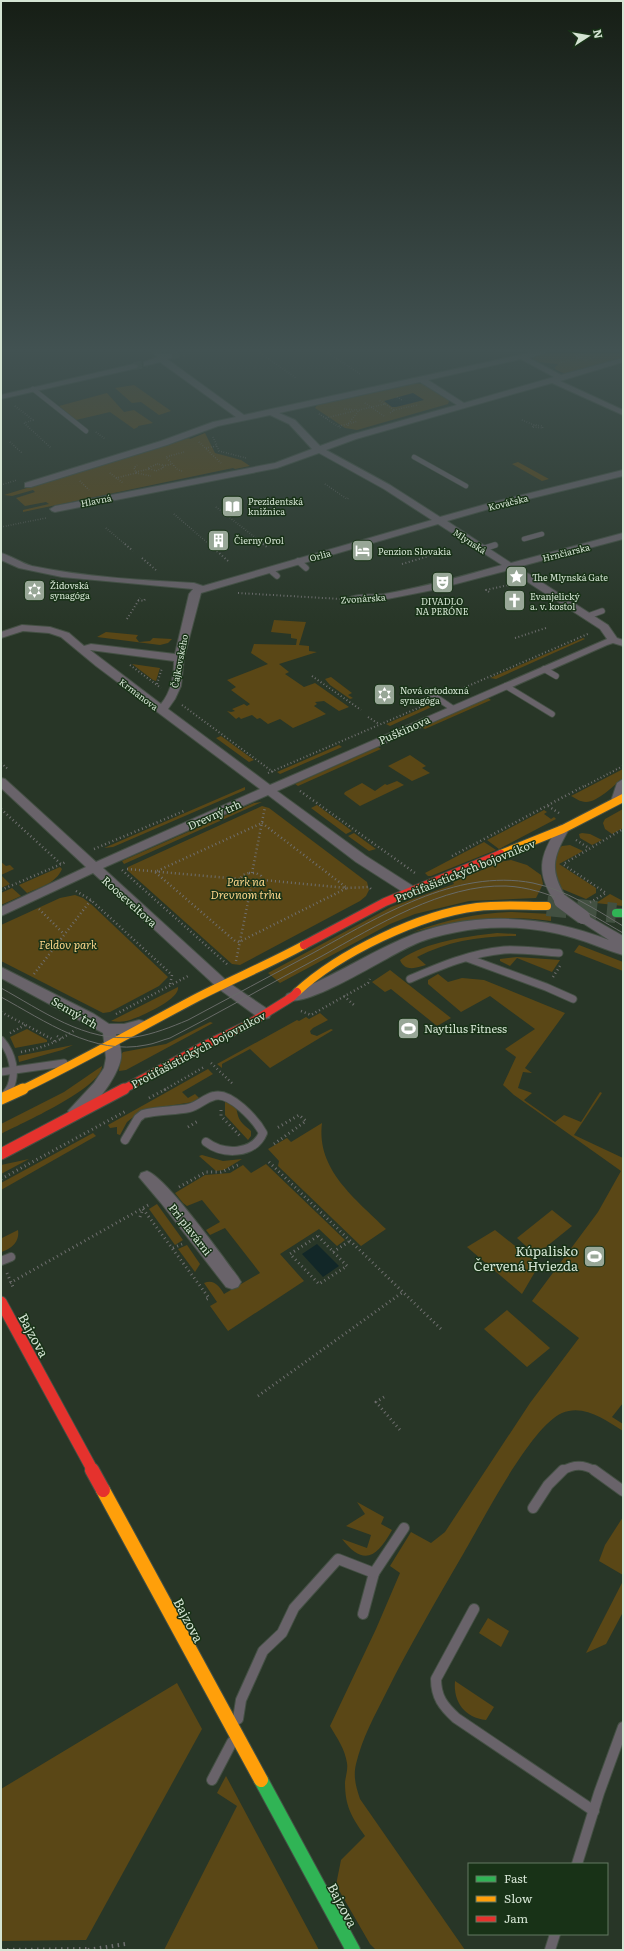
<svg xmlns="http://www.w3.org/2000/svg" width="624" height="1951" viewBox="0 0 624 1951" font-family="Literata,serif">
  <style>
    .green { fill: #5a4716 }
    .water { fill: #122728 }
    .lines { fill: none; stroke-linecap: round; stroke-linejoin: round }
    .street-tunnel { stroke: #425041; stroke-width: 8; stroke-dasharray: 8 4.5; stroke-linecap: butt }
    .secondary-tunnel { stroke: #425041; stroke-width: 20; stroke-dasharray: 20 10; stroke-linecap: butt }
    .lane-far4-casing { stroke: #445044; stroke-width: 5.5 }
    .lane-far3-casing { stroke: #445044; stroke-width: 7 }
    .lane-far2-casing { stroke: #445044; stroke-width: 9 }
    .lane-far1-casing { stroke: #445044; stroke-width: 10 }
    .lane-casing { stroke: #445044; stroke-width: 12 }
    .street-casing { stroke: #445044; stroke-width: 2 }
    .fast-far1-casing { stroke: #445044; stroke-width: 10 }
    .fast-casing { stroke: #445044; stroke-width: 16 }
    .slow-far2-casing { stroke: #445044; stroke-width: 10 }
    .slow-far1-casing { stroke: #445044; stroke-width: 13 }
    .slow-casing { stroke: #445044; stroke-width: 16 }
    .jam-far2-casing { stroke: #445044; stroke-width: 10 }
    .jam-far1-casing { stroke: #445044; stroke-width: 13 }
    .jam-casing { stroke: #445044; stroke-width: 16 }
    .path-far4 { stroke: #6f6f6f; stroke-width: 1.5; stroke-dasharray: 0.5 2; stroke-linecap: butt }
    .path-far3 { stroke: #6f6f6f; stroke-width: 2; stroke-dasharray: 1 2.5; stroke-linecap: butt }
    .path-far2 { stroke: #6f6f6f; stroke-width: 2.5; stroke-dasharray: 1 3; stroke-linecap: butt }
    .path-far1 { stroke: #6f6f6f; stroke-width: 3; stroke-dasharray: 1 3.5; stroke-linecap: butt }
    .path { stroke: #6f6f6f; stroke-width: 4; stroke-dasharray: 1.5 4.5; stroke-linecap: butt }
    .lane-far4 { stroke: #69636a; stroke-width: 4.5 }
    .lane-far3 { stroke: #69636a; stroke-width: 5.5 }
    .lane-far2 { stroke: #69636a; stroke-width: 7 }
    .lane-far1 { stroke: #69636a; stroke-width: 8 }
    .lane { stroke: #69636a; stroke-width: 10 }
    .street { fill: #69636a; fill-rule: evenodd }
    .fast-far1 { stroke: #30b455; stroke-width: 8 }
    .fast { stroke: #30b455; stroke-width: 14 }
    .slow-far2 { stroke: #ff9f0a; stroke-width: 8 }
    .slow-far1 { stroke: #ff9f0a; stroke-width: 11 }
    .slow { stroke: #ff9f0a; stroke-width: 14 }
    .jam-far2 { stroke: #e5322d; stroke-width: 8 }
    .jam-far1 { stroke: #e5322d; stroke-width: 11 }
    .jam { stroke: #e5322d; stroke-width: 14 }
    .tram { stroke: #686b68; stroke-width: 1 }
    .street-bridge-casing { stroke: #445044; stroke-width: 16; stroke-linecap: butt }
    .street-bridge { stroke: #69636a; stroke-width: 14 }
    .labels { text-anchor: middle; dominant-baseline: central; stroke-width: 3; stroke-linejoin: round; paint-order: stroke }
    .far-street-label { font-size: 9px; fill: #d4e4d3; stroke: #183217 }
    .far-poi-label { font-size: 9px; fill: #d4e4d3; stroke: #183217; text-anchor: start }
    .street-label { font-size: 11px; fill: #d4e4d3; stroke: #183217 }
    .park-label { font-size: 11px; font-style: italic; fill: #fbd58a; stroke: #183217 }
    .poi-label { font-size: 11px; fill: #d4e4d3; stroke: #183217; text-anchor: start }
    .near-poi-label { font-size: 13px; fill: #d4e4d3; stroke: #183217; text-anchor: end }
    .near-street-label { font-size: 13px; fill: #d4e4d3; stroke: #183217 }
  </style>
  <rect width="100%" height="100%" fill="#283627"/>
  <g class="green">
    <polygon points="548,353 623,353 623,358 565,374 555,369 555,367 558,365 557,364 539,362 532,358"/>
    <polygon points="413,383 424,384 450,399 448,404 357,430 345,428 315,408 318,404"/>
    <polygon points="134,385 171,411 159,415 141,402 132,403 115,388"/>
    <polygon points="107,393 124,412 134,410 153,423 138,426 138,427 134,429 110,412 76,420 59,406"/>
    <polygon points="205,433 215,453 241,460 250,466 235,469 233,468 23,512 23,510 49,504 46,502 25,506 16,498 35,492 33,490 12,496 4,495 189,438 190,439"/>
    <polygon points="518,462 549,479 542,481 512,464"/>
    <polygon points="274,620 306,622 299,645 309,646 309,651 317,652 279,664 289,672 285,674 304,687 315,683 349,707 339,711 324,701 315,702 317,704 314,706 326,714 293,728 280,719 268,724 260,718 257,719 252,715 241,719 239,717 236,719 227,711 231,712 235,711 232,709 244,704 247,706 250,704 231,690 236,687 227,680 268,664 251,653 254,644 296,645 297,639 291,638 291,634 271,632"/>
    <polygon points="106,632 138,635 136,638 139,642 150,641 153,638 172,639 168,643 160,645 97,637"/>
    <polygon points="583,638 585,639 496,679 490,678"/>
    <polygon points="132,664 160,668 156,681 153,680"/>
    <polygon points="331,677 352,693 348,695 353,698 350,699 330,685 325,679"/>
    <polygon points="488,698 491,700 425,729 421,727"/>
    <polygon points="436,702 436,705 390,726 386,724"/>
    <polygon points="221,736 254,760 249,762 216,738"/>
    <polygon points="339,745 342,747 280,774 277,772"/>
    <polygon points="378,747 381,749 298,786 295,784"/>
    <polygon points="410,755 426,766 422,768 430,773 412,781 388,766"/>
    <path d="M623 769V778C614 785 598 802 586 802 580 802 575 798 571 796Z"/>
    <polygon points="397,781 404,785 360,806 344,794 345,792 362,783 375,791 385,784 387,785"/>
    <polygon points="245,787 245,790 113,847 104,848"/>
    <polygon points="262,802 124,864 122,861 254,803"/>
    <polygon points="317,805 352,831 346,834 311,808"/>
    <polygon points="262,806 269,808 367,882 369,890 366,896 360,901 240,965 232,964 127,870 128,867"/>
    <polygon points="623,809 623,828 612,834 605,829 603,823 605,819"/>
    <polygon points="544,810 547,812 544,814 551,819 554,817 556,819 499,849 487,840"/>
    <polygon points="354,833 376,849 369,851 348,836"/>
    <polygon points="582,833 590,834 602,840 592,845 580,838 579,834"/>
    <polygon points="484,842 496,850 431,876 428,876 425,873"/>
    <polygon points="570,845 583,851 559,864 596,888 596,893 586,899 562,889 554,870 557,850 562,846"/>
    <polygon points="511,860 527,865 541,875 543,884 536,898 469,901 415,914 390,924 280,983 268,973 391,907 454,884 453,882 504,861"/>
    <polygon points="1,862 6,866 10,865 14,869 1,875 10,884 1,888"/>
    <path d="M60 867 62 869C56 883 41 887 27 893L19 885Z"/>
    <polygon points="12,888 21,896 1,905 1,893"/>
    <polygon points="610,894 623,901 623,906 596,903"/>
    <polygon points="75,895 83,898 92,905 168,977 159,986 110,1012 103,1013 1,961 1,925 60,898"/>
    <path d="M512 912 551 914V921C503 914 459 920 413 932 446 920 477 913 512 912Z"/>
    <path d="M497 933 516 934V936C481 936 448 941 417 957L426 965C416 968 405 972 400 960 428 941 464 937 497 933Z"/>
    <polygon points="579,945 623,962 623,971 574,952"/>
    <polygon points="517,957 560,960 552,972 517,958 510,966 500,961 500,959"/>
    <polygon points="390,970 451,1018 437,1026 391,989 385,992 372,982"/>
    <path d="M438 974 448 982 462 978 484 980 565 1013 525 1068 532 1073 523 1072 518 1088 532 1093 524 1100 555 1122 564 1115 581 1122 600 1092 602 1093 574 1135 623 1158V1403L612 1417 623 1424V1431C605 1420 584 1404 562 1413 530 1427 481 1524 462 1556 436 1601 410 1645 387 1691 375 1715 362 1738 356 1764 353 1777 356 1787 360 1799L465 1950H376L370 1944 336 1885 341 1860 365 1836C351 1816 345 1806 345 1782 346 1775 348 1769 347 1763 345 1749 337 1738 330 1726L376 1629 400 1573 390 1566 411 1532 431 1543 445 1532 530 1403 579 1338 532 1301 598 1212 621 1171 514 1095 503 1085 516 1057 505 1049 535 1029 490 996 461 1012 428 984V980Z"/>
    <path d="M178 987C180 999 142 1016 130 1020 124 1022 118 1022 111 1021Z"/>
    <polygon points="320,1013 328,1020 313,1028 310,1031 311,1034 317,1036 331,1029 333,1030 270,1068 250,1049 222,1064 222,1068 217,1064 297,1020 299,1021 306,1017 309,1019"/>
    <polygon points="210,1022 213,1023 126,1070 119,1071 121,1055 123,1052 166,1044"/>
    <polygon points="27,1029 47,1040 47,1042 15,1048 10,1037"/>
    <polygon points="73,1045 62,1050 19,1062 18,1056"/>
    <path d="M102 1066C102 1088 20 1124 1 1134V1124L64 1092Z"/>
    <polygon points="208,1069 213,1074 182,1092 188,1098 195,1094 199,1098 193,1102 142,1110 127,1122 120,1135 117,1134 117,1127 110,1128 108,1125"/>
    <path d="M225 1101C240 1104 235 1112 240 1120 242 1124 248 1128 251 1131V1136L248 1140 225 1115Z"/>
    <path d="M322 1123C316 1170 356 1199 386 1229L361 1246 278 1166 279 1161 268 1149 287 1138 291 1142Z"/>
    <polygon points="93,1133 96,1136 1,1190 1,1183"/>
    <polygon points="202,1155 223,1161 242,1159 224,1170 216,1171 199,1156"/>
    <polygon points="29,1159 1,1174 1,1165"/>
    <path d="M266 1164 345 1240 337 1246 319 1229 280 1254 304 1281 228 1331 210 1306 217 1302 204 1283C214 1279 219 1286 224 1294L260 1273 225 1228 210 1235 206 1230 220 1222 202 1200 187 1206 183 1203 175 1193 205 1175 230 1173 243 1165 251 1173Z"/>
    <polygon points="157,1204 183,1240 175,1245 149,1209"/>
    <polygon points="552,1210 572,1226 536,1255 517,1238"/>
    <path d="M18 1230C20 1242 11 1249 1 1252V1235L2 1238Z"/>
    <polygon points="495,1230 539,1265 522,1294 467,1247"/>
    <polygon points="187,1245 200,1264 195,1272 178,1249"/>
    <polygon points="507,1310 550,1348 527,1367 484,1329"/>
    <path d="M357 1502 384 1517 381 1524 392 1530C377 1557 364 1567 342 1539L367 1548 371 1535 346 1526 365 1514Z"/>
    <polygon points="623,1517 623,1575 599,1561 605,1545"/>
    <polygon points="623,1581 623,1612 606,1644 586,1653"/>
    <polygon points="488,1618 509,1631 501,1647 479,1633"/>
    <path d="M455 1681 494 1707 486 1720C465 1718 453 1702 455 1681Z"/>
    <polygon points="177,1683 202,1729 86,1940 1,1941 1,1789"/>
    <polygon points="226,1776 319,1950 164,1950 237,1806 217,1793"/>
  </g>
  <g class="water">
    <polygon points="413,393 424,400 396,407 392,407 384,401"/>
    <polygon points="317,1244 339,1266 323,1277 302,1254"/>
  </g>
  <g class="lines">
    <g class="street-tunnel">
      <polyline points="171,356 184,353"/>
      <polyline points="134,366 147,364"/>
    </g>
    <polyline class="secondary-tunnel" points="547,906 616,913"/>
    <defs>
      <g id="lane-far4">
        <polyline points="33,389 86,431"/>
        <polyline points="414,457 466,486"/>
        <polyline points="524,539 542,534"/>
      </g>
      <g id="lane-far3">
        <polyline points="482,549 495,545"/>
        <polyline points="298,561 306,568"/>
        <polyline points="270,570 277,576"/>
        <polyline points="588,616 602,611"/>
        <polyline points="544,669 556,676"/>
        <polyline points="506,686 552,714"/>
        <polyline points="427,691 452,708"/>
      </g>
      <g id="lane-far2">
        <polyline points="467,958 546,987 573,999"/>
        <path d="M410 979C440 966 471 953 504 950 522 949 541 952 559 953"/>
        <path d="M1 1040C12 1053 18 1073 9 1090"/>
        <polyline points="1,1072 64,1063"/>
      </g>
      <g id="lane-far1">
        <polyline points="7,1093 10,1089"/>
        <path d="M125 1140 138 1118 143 1114C158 1110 174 1111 189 1108 198 1106 205 1098 214 1096 230 1091 256 1120 263 1133 254 1155 223 1155 206 1142"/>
        <polyline points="1,1261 11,1257"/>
        <path d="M562 1471C574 1464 583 1464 596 1471"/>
      </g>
      <g id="lane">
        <polyline points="594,1470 623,1491"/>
        <polyline points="533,1508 548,1485 563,1470"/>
        <path d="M474 1609 436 1679C436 1697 443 1706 456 1718L594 1811"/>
        <polyline points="363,1614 374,1573"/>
        <polyline points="238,1719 241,1700 263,1651 282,1633 294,1608 338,1559 374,1573 404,1528"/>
        <polyline points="212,1780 232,1742"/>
        <polyline points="577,1864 599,1793 623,1727"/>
        <polyline points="550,1950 555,1934"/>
      </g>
      <g id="street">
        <path d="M153 353 172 354V358L167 359 244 415 529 353H544L529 358 561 375 623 358V362L560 381 623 410V415L552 383 356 439 326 450 390 485 440 517 490 503 623 470V476L496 507 447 521 511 563 623 533V539L518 567 608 625 617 638 623 640V646L613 643 607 645 277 791 366 856 416 888 418 891 416 894H406L356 862 268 795 103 868 229 983 269 1010 271 1014 269 1018 264 1019 259 1018 219 989 93 873 1 916V907L86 867 1 788V778L5 779 96 862 260 789 96 666 61 637 49 633 23 631 1 638V632L22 625 50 627 69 633 84 646 91 644 175 654 189 594 193 589 62 577 19 568 1 560V553C12 556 21 563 32 566 85 577 140 580 194 583L203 586 432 520 384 489 319 453 277 468 55 512 52 511 50 509 55 506 275 463 312 449 289 424 270 415 218 426 167 445 31 487H25V483L161 441 213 422 236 417 160 362 144 366V362L158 357ZM521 359 554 377 464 403 428 380ZM420 382 457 405 350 435 320 446 295 420 279 413ZM438 524 502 565C463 576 424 587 384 594 375 595 353 593 348 599L349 601 382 600 433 590 509 570 600 629 607 639 270 785 168 709 175 699 181 686 184 658 201 593ZM90 650 174 661C174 676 171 692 161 704Z"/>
        <polygon points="134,364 138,366 137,368 1,399 1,395"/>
        <polygon points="623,779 623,801 617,805 613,804 611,801 617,783"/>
        <path d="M563 825 569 829C552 859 549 870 568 901L566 904H556C536 873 538 857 559 826Z"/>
        <path d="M583 913 623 936V955C606 950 591 943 574 938 537 927 495 924 457 932 441 935 425 939 411 946 386 957 310 1007 287 1000L285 997 287 994C328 980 363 956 402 939 468 910 543 914 609 940L578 920 576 917 578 914Z"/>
        <path d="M1 967 94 1014 109 1024H124L139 1020 144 1021 146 1025 144 1029 124 1034H116C119 1042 122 1050 121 1058 119 1075 88 1121 71 1115L68 1111 94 1083 104 1068 106 1058 103 1033 1 978Z"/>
        <path d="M147 1171C166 1177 223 1257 238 1277L241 1282 238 1287 232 1289 226 1287 161 1203 139 1177 141 1173Z"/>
      </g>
      <polyline id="fast-far1" points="616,913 623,913"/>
      <polyline id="fast" points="261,1780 353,1950"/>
      <g id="slow-far2">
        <polyline points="501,854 563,829 623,798"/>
        <path d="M297 992C339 953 420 914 477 907 500 904 524 906 547 906"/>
        <path d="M21 1090C81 1061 139 1028 198 997 233 979 269 964 304 945"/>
      </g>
      <polyline id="slow-far1" points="1,1099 23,1089"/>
      <polyline id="slow" points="103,1490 261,1780"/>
      <g id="jam-far2">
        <polyline points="304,945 385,902 501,854"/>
        <polyline points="122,1090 205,1045 247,1025 292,997 297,992"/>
      </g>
      <g id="jam-far1">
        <polyline points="1,1154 124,1089"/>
        <polyline points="1,1302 93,1471"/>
      </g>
      <polyline id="jam" points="92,1470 103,1490"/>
    </defs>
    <use href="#lane-far4" class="lane-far4-casing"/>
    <use href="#lane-far3" class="lane-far3-casing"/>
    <use href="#lane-far2" class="lane-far2-casing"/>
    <use href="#lane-far1" class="lane-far1-casing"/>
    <use href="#lane" class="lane-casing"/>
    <use href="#street" class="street-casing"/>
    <use href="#fast-far1" class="fast-far1-casing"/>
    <use href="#fast" class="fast-casing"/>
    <use href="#slow-far2" class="slow-far2-casing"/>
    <use href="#slow-far1" class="slow-far1-casing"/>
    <use href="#slow" class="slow-casing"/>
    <use href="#jam-far2" class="jam-far2-casing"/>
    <use href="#jam-far1" class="jam-far1-casing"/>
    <use href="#jam" class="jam-casing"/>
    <g class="path-far4">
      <polyline points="260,353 296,378"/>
      <polyline points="328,353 360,374"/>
      <polygon points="583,353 592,354 595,357 586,360 577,356"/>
      <polyline points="189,354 191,353"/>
      <polyline points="559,363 579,358"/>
      <polyline points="397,397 402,400"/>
      <polyline points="365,403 384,416"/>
      <polyline points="385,404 394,410 390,413"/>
      <polyline points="15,406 33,420 24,423 51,448"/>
      <polyline points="344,409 359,410 385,404 379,400"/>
      <polyline points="394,410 417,405"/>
      <polyline points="319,414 342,429"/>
      <polyline points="326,418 354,411"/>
      <polyline points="522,420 534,425"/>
      <polygon points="536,425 542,426 543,428 532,427"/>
      <polyline points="339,426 348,424 359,410"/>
      <polyline points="348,426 348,424 358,421"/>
      <polyline points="96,432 105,439"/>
      <polyline points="213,437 219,451 246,458"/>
      <polyline points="10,442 22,453"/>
      <polyline points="199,442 221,463"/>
      <polyline points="206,448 217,446"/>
      <polygon points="157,464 162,465 163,468 156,471 148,468"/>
      <polyline points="163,466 172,464"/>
      <polyline points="182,471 178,470 166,457 184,452"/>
      <polyline points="136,472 149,469"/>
      <polyline points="110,473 123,483"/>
      <polyline points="136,473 151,476"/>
      <polyline points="116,478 136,473 134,468 137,465"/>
      <polyline points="80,481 89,490"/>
      <polyline points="325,484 347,499 349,498"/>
      <polyline points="1,485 17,480"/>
      <polyline points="216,507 265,545"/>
      <polyline points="174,514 210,545"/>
      <polyline points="1,527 46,518"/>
      <polyline points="106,528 126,545"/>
    </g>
    <g class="path-far3">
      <polyline points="125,544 133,551"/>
      <polyline points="209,544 228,561"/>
      <polyline points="263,544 267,547"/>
      <polyline points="142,558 157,571"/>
      <polyline points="402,564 429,556"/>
      <polyline points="489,592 486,590 513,584"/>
      <polyline points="238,593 341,599"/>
      <polyline points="138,600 144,601 145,599"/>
      <polyline points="127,619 140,598"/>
      <polyline points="515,638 546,628"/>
      <polyline points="130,665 161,688"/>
      <polyline points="312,676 361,710"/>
      <polyline points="157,684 162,668"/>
      <polyline points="452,693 590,633"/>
      <polyline points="182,705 273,772"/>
      <polyline points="368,717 379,724"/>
      <polyline points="1,763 8,769"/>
      <polyline points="268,773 425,705"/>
      <polyline points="585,786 623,766"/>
    </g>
    <g class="path-far2">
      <polyline points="300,791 415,873"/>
      <polyline points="548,806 559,813"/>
      <polyline points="1,809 61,864"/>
      <polygon points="262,823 347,888 239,942 235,941 155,872"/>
      <polyline points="576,840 589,848"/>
      <polyline points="94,849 184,811"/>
      <polyline points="452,856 586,785"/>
      <polyline points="565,863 623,829"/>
      <polyline points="564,865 606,893 589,903"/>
      <polyline points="127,869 240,879"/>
      <polyline points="122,870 229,966"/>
      <polygon points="249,873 256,873 261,876 262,883 254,887 244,885 240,879 243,875"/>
      <polyline points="252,873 265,807"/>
      <polyline points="263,880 347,888 369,887 372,890"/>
      <polyline points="1,890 66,862"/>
      <polyline points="76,891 91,900 172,975 170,985"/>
      <polyline points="39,909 64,934"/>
      <polyline points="236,961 251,887"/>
      <polyline points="34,974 91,900"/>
      <polyline points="553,977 560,966"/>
      <polyline points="344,996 354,1005"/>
      <polyline points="301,1011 311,1015 368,983 370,979"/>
      <polyline points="1,1012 52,1039 56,1043"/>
      <polyline points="116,1014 190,975"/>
      <polyline points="10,1033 25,1025"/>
      <polyline points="57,1036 63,1040"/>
      <path d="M21 1052C42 1048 59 1042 76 1029"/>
      <polyline points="211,1063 234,1085"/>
      <polyline points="164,1090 204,1067"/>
    </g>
    <g class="path-far1">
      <polyline points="149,1098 166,1089"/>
      <polyline points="221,1110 221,1116 241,1137"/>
      <polyline points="188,1127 198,1121"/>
      <polyline points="274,1144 306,1121 299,1115 277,1128"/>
      <polyline points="269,1162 443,1331"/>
      <polyline points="1,1179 126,1111"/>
      <polyline points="179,1187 206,1172 221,1172 238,1165"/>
      <polyline points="143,1209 209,1298 205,1300"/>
      <polyline points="140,1217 143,1209"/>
      <polygon points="318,1236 347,1266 319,1284 290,1254"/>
      <polyline points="173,1248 182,1244"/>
      <polyline points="333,1252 350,1241"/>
      <polyline points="7,1273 13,1287"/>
      <polyline points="10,1283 150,1204"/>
      <polyline points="258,1396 403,1292"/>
      <polyline points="384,1397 376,1402 400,1430"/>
    </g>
    <g class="path">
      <polyline points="1,1950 88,1949"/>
      <polyline points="88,1950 125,1944"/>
    </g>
    <use href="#lane-far4" class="lane-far4"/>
    <use href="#lane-far3" class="lane-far3"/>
    <use href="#lane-far2" class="lane-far2"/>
    <use href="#lane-far1" class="lane-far1"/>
    <use href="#lane" class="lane"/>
    <use href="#street" class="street"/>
    <use href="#fast-far1" class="fast-far1"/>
    <use href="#fast" class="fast"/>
    <use href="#slow-far2" class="slow-far2"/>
    <use href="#slow-far1" class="slow-far1"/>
    <use href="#slow" class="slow"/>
    <use href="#jam-far2" class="jam-far2"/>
    <use href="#jam-far1" class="jam-far1"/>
    <use href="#jam" class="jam"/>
    <g class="tram">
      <path d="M1 988C41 1010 86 1043 135 1037 154 1034 171 1027 188 1020 230 998 271 975 313 953 379 917 455 868 533 883 566 890 595 909 623 926"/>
      <path d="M1 997C45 1021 94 1056 146 1045 154 1044 162 1040 170 1038 221 1012 271 983 322 956 376 926 443 884 506 886 549 888 587 912 623 933"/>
    </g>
    <defs>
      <polyline id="street-bridge" points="561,901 583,917"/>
    </defs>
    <use href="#street-bridge" class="street-bridge-casing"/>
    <use href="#street-bridge" class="street-bridge"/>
  </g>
  <linearGradient id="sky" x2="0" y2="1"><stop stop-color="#161e15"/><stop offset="0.56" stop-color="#425252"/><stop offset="1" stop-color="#425252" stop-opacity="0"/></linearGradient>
  <rect width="624" height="626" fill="url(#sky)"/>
  <defs>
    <symbol id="library-square" viewBox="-11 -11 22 22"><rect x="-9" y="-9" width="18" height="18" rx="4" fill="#98a797" stroke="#183217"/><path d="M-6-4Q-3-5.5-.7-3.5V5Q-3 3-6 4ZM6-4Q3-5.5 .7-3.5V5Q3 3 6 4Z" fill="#fff"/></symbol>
    <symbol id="building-square" viewBox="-11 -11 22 22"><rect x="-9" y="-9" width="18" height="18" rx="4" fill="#98a797" stroke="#183217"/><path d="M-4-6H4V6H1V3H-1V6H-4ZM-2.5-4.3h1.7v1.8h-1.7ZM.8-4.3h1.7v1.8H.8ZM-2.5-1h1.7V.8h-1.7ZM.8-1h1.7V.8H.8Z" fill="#fff"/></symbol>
    <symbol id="hotel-square" viewBox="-11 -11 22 22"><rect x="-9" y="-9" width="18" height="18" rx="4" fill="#98a797" stroke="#183217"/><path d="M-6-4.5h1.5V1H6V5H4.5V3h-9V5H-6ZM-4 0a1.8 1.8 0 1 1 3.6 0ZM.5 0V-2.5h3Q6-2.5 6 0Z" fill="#fff"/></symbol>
    <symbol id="sight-square" viewBox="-11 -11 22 22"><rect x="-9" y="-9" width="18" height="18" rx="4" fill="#98a797" stroke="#183217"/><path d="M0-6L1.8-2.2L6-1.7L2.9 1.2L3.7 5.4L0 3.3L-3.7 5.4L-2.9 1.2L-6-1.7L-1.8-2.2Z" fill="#fff"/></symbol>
    <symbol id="theatre-square" viewBox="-11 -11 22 22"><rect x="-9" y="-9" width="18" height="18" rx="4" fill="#98a797" stroke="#183217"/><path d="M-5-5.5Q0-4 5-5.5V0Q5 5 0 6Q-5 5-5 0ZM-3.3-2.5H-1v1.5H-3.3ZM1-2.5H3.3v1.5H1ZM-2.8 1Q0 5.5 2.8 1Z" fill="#fff"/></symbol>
    <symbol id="synagogue-square" viewBox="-11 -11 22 22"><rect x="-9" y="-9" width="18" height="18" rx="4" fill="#98a797" stroke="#183217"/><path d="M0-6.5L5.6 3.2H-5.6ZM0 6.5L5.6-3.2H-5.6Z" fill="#fff"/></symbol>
    <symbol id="church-square" viewBox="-11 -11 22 22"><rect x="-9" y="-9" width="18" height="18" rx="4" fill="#98a797" stroke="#183217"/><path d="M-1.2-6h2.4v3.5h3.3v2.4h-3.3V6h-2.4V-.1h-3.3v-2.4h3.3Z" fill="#fff"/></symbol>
    <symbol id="stadium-square" viewBox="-11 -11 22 22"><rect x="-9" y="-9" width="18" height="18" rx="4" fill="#98a797" stroke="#183217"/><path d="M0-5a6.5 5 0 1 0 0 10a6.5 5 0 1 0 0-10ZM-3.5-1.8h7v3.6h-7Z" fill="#fff"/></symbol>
  </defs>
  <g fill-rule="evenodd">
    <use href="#library-square" x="220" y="494" width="25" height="25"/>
    <use href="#building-square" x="206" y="528" width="25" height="25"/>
    <use href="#hotel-square" x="350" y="538" width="25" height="25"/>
    <use href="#sight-square" x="504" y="564" width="25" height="25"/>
    <use href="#theatre-square" x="430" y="570" width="25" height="25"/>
    <use href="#synagogue-square" x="22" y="578" width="25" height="25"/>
    <use href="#church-square" x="502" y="588" width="25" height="25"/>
    <use href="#synagogue-square" x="372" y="682" width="25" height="25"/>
    <use href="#stadium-square" x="396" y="1016" width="25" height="25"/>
    <use href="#stadium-square" x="582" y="1244" width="25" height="25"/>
  </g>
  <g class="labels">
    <g class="far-street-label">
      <text transform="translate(96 500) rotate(-11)">Hlavná</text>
      <text transform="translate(508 502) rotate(-14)">Kováčska</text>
      <text transform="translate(470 541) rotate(33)">Mlynská</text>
      <text transform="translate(566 552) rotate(-14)">Hrnčiarska</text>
      <text transform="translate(320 555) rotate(-15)">Orlia</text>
      <text transform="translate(363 598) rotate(-4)">Zvonárska</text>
      <text transform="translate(179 661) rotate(-79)">Čajkovského</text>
      <text transform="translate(139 694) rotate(37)">Krmanova</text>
    </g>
    <g class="far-poi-label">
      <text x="248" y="501">Prezidentská<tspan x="248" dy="10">knižnica</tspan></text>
      <text x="234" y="540">Čierny Orol</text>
      <text x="378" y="551">Penzion Slovakia</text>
      <text x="532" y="577">The Mlynská Gate</text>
      <text x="50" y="585">Židovská<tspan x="50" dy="10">synagóga</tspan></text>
      <text x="530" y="596">Evanjelický<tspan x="530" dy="10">a. v. kostol</tspan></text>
      <text x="442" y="601" text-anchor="middle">DIVADLO<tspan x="442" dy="10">NA PERÓNE</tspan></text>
      <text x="400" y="690">Nová ortodoxná<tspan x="400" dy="10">synagóga</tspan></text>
    </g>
    <g class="street-label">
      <text transform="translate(404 729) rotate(-24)">Puškinova</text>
      <text transform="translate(214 814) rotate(-24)">Drevný trh</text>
      <text transform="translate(465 870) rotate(-22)">Protifašistických bojovníkov</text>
      <text transform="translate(130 901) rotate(42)">Rooseveltova</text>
      <text transform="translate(75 1012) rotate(30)">Senný trh</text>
      <text transform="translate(198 1049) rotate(-28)">Protifašistických bojovníkov</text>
      <text transform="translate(191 1229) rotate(52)">Pri plavárni</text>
    </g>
    <g class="park-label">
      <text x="246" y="881">Park na<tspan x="246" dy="13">Drevnom trhu</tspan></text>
      <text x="68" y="944">Feldov park</text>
    </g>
    <g class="poi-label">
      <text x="424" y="1028">Naytilus Fitness</text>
    </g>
    <g class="near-poi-label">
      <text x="578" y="1250">Kúpalisko<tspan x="578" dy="15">Červená Hviezda</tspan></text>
    </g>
    <g class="near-street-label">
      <text transform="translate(34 1335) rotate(61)">Bajzova</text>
      <text transform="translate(189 1620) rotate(62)">Bajzova</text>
      <text transform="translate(343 1905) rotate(62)">Bajzova</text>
    </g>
  </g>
  <rect width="624" height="1951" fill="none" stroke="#d4e4d3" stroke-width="4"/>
  <rect x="468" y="1863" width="140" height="72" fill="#183217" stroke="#637962"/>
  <rect x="476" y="1876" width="20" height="6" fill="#30b455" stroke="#637962"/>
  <text x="504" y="1883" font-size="12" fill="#d4e4d3">Fast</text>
  <rect x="476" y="1896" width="20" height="6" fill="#ff9f0a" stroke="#637962"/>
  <text x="504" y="1903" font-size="12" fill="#d4e4d3">Slow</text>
  <rect x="476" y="1916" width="20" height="6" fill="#e5322d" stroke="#637962"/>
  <text x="504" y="1923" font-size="12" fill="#d4e4d3">Jam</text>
  <g transform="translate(588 36) rotate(78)" stroke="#183217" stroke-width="3" paint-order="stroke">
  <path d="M0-3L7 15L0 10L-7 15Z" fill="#d4e4d3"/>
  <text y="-6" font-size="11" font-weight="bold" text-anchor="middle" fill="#d4e4d3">N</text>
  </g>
</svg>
